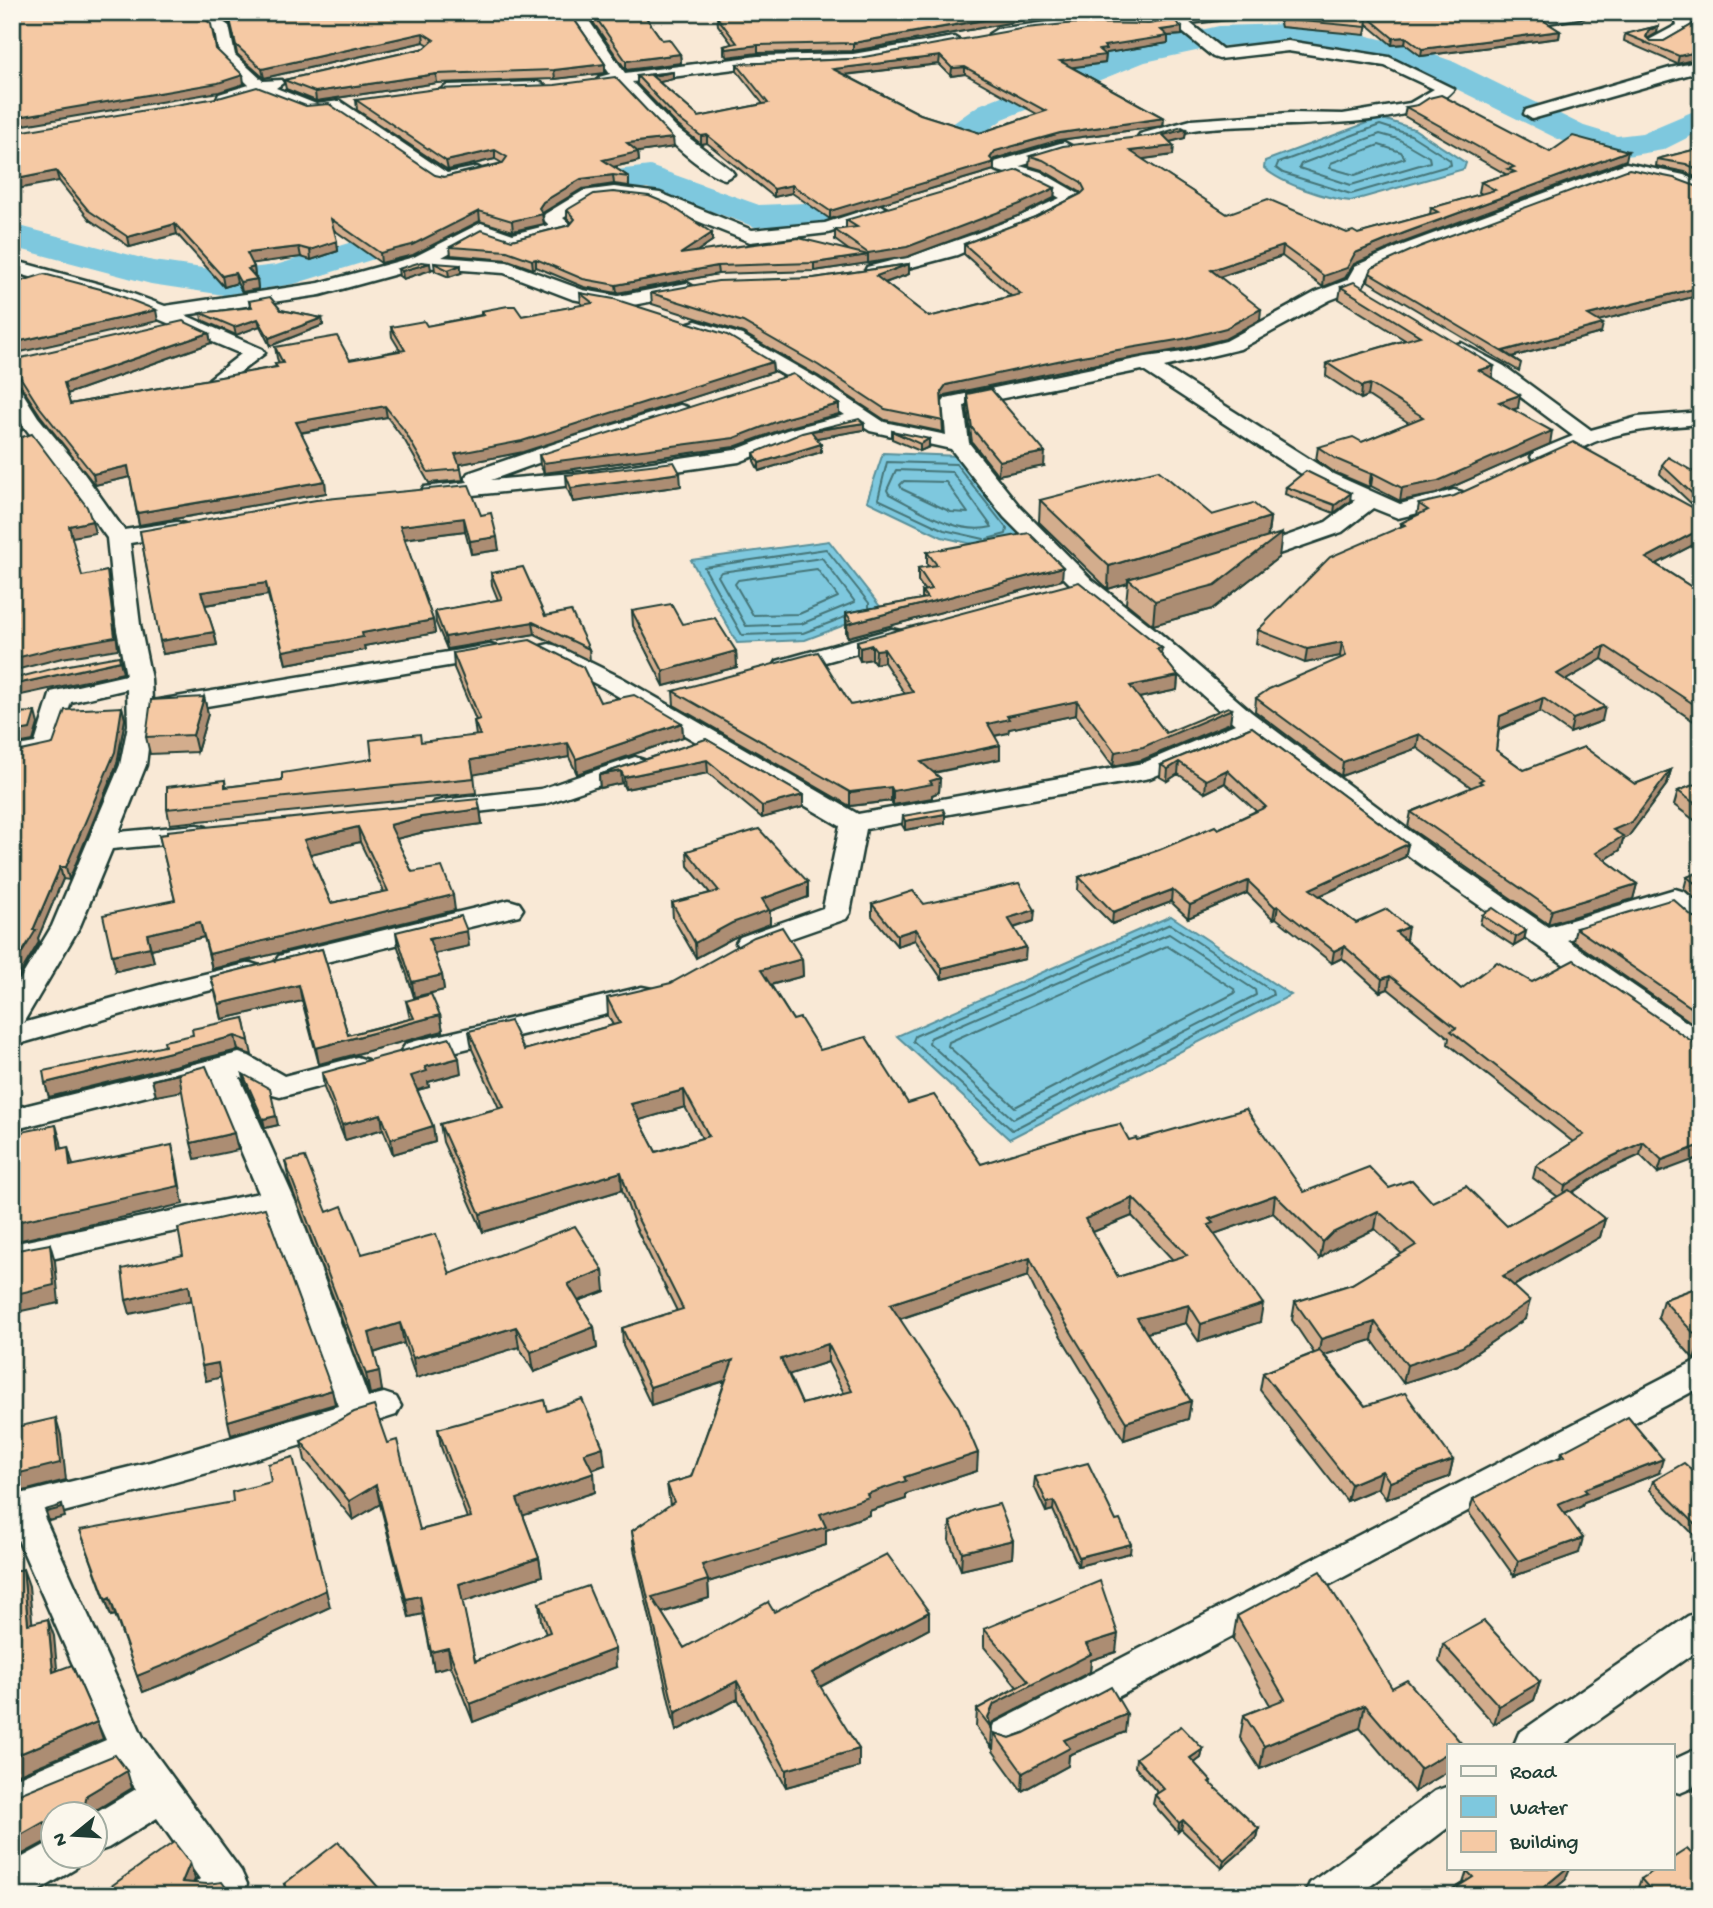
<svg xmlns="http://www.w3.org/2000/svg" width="1713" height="1908" viewBox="0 0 1713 1908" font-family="'Gochi Hand',sans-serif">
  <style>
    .water { fill: #7ec8de; stroke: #58909a; stroke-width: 2 }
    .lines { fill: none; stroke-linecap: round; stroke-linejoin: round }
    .shore { stroke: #457578; stroke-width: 2 }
    .river { fill: #7ec8de; fill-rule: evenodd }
    .street-casing { stroke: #1f3d34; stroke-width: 5 }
    .street { fill: #fbf7ec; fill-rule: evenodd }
    .wall { fill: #d3ad8d; stroke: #1f3d34; stroke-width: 2; fill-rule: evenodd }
    .shaded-wall { fill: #ac8d73; stroke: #1f3d34; stroke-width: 2 }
    .building { fill: #f5c9a4; stroke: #1f3d34; stroke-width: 2; fill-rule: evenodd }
  </style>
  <rect width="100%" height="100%" fill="#f9e9d6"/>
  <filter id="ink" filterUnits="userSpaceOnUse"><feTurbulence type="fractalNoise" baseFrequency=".0143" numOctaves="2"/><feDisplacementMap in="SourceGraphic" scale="14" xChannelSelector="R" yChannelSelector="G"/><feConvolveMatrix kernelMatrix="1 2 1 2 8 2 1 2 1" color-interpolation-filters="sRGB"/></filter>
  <g filter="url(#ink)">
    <g class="water">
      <path d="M1380 118 1414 129 1466 163 1464 169 1351 201C1327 199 1282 184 1264 168L1265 161Z"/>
      <polygon points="883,453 960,456 1022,537 985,547 942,537 867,501"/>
      <polygon points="829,541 885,613 874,614 805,640 737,643 691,560"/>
      <polygon points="1171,916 1291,995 1009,1139 897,1036"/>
    </g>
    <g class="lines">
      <g class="shore">
        <polygon points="1380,125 1411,135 1450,160 1451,165 1351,194 1283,173 1276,168 1278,163"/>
        <polygon points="1380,134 1398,139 1429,157 1430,162 1351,185 1299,168 1301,164"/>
        <polygon points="1379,145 1401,152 1405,158 1355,175 1330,168 1331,163"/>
        <path d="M896 470 952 472 992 527C957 536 919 509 889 494L887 490Z"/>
        <polygon points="904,481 946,482 968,513 951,512 902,489 900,485"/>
        <polyline points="984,539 944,530 878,499 887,462 956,464 1007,529 1006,534 987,539"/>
        <polygon points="822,558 855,602 801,624 746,626 718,576 721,572"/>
        <polygon points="817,569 838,597 799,614 753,615 735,584 738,580"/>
        <polyline points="845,617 803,633 742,635 704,567 826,549 869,603 869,607"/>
        <polygon points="1170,924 1272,991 1273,995 1012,1130 913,1041 915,1036"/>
        <polygon points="1169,934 1255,990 1256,995 1013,1119 929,1043 930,1038"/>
        <polygon points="1167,946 1234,989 1235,993 1015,1107 948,1046 949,1042"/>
      </g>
      <g class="river">
        <polygon points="1288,24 1347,31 1406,45 1452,61 1584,126 1617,136 1642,133 1701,108 1701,131 1663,150 1615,158 1560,140 1428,75 1384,59 1347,51 1288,44 1219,46 1145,62 1003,119 901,195 864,215 851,218 805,225 755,227 647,188 550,200 537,197 532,189 537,181 550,178 650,166 759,205 805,203 841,197 875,179 979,105 1123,47 1219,26"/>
        <polygon points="438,216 451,219 457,227 451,235 294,284 224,295 151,284 12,247 12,224 153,261 224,271 276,265"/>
      </g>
      <defs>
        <g id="street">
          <path d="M191 12H209L229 26 235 55 263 81 281 80 283 83 276 88 316 104 340 101 447 173 477 167 486 172C477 180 450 186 438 183L331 111 308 113 259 93 225 103 219 102 217 98 219 94 249 85 219 56 215 31Z"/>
          <path d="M567 12H583L625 73 758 56 853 54 954 37 962 42 954 47 853 64 758 66 632 82 675 127 731 170 734 174 725 179C696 172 635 108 617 83H599L597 80 599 77 610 74Z"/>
          <path d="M1159 12H1177L1180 15 1249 12 1241 17 1190 23 1222 49 1288 41 1389 57 1454 89C1415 136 1254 120 1193 130 1177 133 1162 139 1146 143L1137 138 1140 134 1191 120 1290 113 1343 114 1410 103 1434 89 1385 66 1288 51 1219 59 1213 57 1174 25 1148 29 1075 28 997 39 989 34 997 29 1075 18 1164 17Z"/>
          <polygon points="1521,12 1592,12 1584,17 1542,24"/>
          <polygon points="1672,12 1688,12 1694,27 1661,46 1649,46 1647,43 1649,40 1677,25"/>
          <polygon points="1701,61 1701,71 1532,119 1524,114 1526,110 1670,68"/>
          <polygon points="537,82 543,84 545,87 543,90 448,95 440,90 448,85"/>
          <path d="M1064 142 1073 147 1070 151 1020 166 1041 172 1079 194 1082 198 1079 202 957 255 874 277 865 271 867 267C936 250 996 228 1060 198L1029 180 995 170 992 166 995 162Z"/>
          <polygon points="1626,163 1684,175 1701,183 1701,195 1673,183 1627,174 1417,253 1369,274 1361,288 1330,300 1240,349 1164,367 1333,474 1400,504 1454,490 1462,492 1465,497 1462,502 1398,518 1373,508 1342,532 1244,566 1236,564 1233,559 1236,554 1326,522 1355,500 1317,484 1142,370 964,406 969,443 1020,507 1091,579 1155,629 1251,712 1435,850 1548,927 1675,889 1685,892 1701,906 1701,930 1691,927 1670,908 1567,940 1701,1032 1701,1056 1691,1053 1417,862 1251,736 1150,778 866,829 850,913 846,919 760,949 750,952 740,949 736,943 740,937 823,908 840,826 604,688 541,656 537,651 541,646 549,644 557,646 622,678 858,814 1143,763 1235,724 1139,639 1075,589 1004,517 951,449 870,431 859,424 801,438 739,462 585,484 432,499 424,497 421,492 424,487 468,482 465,478 468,473 571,438 680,405 687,407 690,411 687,415 585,446 491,480 585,472 735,450 787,430 845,415 803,386 728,343 689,331 686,327 689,323 696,321 742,335 817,378 884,422 946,435 943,402 946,398 1146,357 1183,352 1226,341 1316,292 1347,280 1355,266 1403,245"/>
          <polygon points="614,187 660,193 752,230 825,223 880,205 889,210 886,214 828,233 750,242 650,202 614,197 594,200 563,218 573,227 570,231 512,246 482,235 442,257 507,262 583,290 618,296 687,283 697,289 694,293 618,308 572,299 504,273 422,267 320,295 185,315 262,349 265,353 226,383 212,383 209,379 241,354 111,299 12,272 12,260 125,291 165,306 319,283 414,257 481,223 513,234 549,225 542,218 545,214 583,191"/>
          <path d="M1461 343 1504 366 1591 430 1638 417 1701 412V424C1665 427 1631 429 1597 441 1578 448 1555 467 1534 462L1531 457 1534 452 1573 436 1490 374 1454 353 1451 349 1454 345Z"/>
          <polygon points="12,385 19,387 38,417 80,468 124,530 177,522 185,524 188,529 185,534 130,543 140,625 151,679 152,701 490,645 498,647 502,652 498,657 490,659 152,715 146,765 119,832 197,825 206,827 210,833 206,839 197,841 112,849 80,926 23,1023 167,983 250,963 260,966 264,972 260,978 171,1000 12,1046 12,993 52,926 120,765 128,725 127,689 71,702 55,753 12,763 12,747 35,743 51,692 126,675 116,625 107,538 64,478 19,420 12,409"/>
          <polygon points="892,629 900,631 904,636 900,641 786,673 777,671 774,666 777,661"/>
          <polygon points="635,757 644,760 648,765 644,770 545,804 443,816 434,814 430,808 434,802 443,800 541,789"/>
          <polygon points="509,900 519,903 523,909 519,915 289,971 279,968 275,962 279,956 289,953"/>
          <polygon points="642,987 652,989 656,996 652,1003 416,1061 406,1058 401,1051 406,1044 416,1041"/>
          <path d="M239 1053 249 1056 284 1076 357 1057 367 1060 372 1067 367 1074 280 1097 269 1094 239 1076 295 1201 368 1397 384 1393 396 1397 401 1406 396 1415C281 1453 162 1487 44 1517L143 1737 241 1871 247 1884 242 1896H189L195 1883 200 1879 157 1818 108 1848 94 1853V1814L136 1789 122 1769 12 1816V1780L106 1740 12 1526V1496L150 1462 338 1406 268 1214 161 1234 12 1268V1244L259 1193 211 1080 12 1130V1109Z"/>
          <polygon points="1701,1358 1701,1387 1022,1748 1008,1753 994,1748 989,1736 994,1724"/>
          <polygon points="1701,1611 1701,1648 1563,1745 1514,1745 1519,1733 1688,1616"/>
          <polygon points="1701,1747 1701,1784 1680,1793 1673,1791 1673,1760"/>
          <polygon points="1449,1786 1449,1827 1357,1896 1304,1896 1310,1883 1435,1791"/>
          <polygon points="52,1841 52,1856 81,1856 75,1869 30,1896 12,1896 12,1863"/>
        </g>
      </defs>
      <use href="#street" class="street-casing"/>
      <use href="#street" class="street"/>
    </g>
    <g class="wall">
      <polygon points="214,12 569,12 605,64 605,73 555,79 437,83 316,101 286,89 284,80 425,48 429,45 424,42 264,78 237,54 231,24"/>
      <polygon points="586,12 642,12 662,40 680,54 681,63 626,70"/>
      <polygon points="753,12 1158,12 1158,14 1075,15 1025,20 853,51 758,53 727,57 724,54 724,46 732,44 718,25 717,17"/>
      <polygon points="1253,12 1348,12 1357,16 1353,12 1530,12 1560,31 1559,38 1421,56 1405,44 1392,45 1367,24 1365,35 1281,27 1278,16 1257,18"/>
      <polygon points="1690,12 1701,12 1701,59 1677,64 1624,41 1625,34 1658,26 1657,33 1647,38 1650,41 1664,41 1695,23 1697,16 1698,16"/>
      <path d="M1182 27V35L1168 36V43L1106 53 1105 63 1071 67 1164 118 1163 126 1059 140 994 159 993 161 994 170 830 219 792 193 774 197 707 143 701 144 677 125 637 84V76L673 72V79L659 82 699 117 763 104 737 71V64L853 59ZM939 64 951 76 965 74 1037 114 980 133 920 114 845 75Z"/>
      <polygon points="356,100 674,147 638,152 639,161 614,167 629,177 629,186 614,184 582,189 544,212 543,213 544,224 513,231 480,221 413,255 381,263 334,230 338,251 311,260 301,257 252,263 254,267 255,277 257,279 258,289 242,292 237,283 224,287 177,234 130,247 90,220 59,181 12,133 444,177 502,163 495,159 448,170 357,110"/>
      <polygon points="1406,107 1550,152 1626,160 1402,243 1354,264 1345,278 1323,287 1282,256 1220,277 1260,320 1225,339 1182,349 1075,368 945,395 941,401 943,432 885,420 818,376 743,333 652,304 651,293 814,278 909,264 909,274 885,283 929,317 1011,296 964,254 964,244 1035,217 1081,194 1080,192 1042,170 1029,166 1030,156 1156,135 1186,129 1185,138 1170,142 1173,155 1142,159 1227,214 1347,233 1358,234 1430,214 1431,208 1482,194 1479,192 1481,182 1507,175 1404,116"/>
      <polygon points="1701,148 1701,180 1685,172 1656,166 1657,159"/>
      <polygon points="1055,188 1054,198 1020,215 907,257 814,271 718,274 617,293 584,287 536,267 533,269 508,260 451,255 450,247 512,240 570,225 572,223 567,218 567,210 712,241 695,252 850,251 835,240 835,230 846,228 846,220"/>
      <polygon points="1701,188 1701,295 1597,321 1601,333 1512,357 1521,363 1519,371 1368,281 1370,273"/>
      <polygon points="434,263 461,273 449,277 435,271"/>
      <polygon points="398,269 431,270 403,279 399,276"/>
      <polygon points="1341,287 1492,378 1518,408 1513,409 1550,444 1436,494 1400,501 1371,486 1369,487 1334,472 1316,460 1318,447 1362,442 1409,423 1368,396 1361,399 1326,376 1327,363 1405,340 1339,299"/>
      <polygon points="580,293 772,362 773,372 523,452 460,464 461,469 463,480 429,483 405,441 387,417 301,433 325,481 326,493 139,525 130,477 95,485 40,415 21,386 12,383 12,360 209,333 211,343 67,394 70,404 276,367 275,364 279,364 277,358 275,347 350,360 400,350 392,337 391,327 427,326 481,315 481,311 522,316 583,305 581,303"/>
      <polygon points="249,301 281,310 322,318 323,325 270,346 260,326 236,335 202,320 201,313 250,307"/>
      <polygon points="967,394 1044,466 998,475 972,442 967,408"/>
      <polygon points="839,414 786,428 734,447 544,473 540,465 539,455"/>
      <polygon points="864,423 864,430 816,438 821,452 759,471 754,461 754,453"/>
      <polygon points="892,431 929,447 920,451 892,439"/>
      <polygon points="1662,465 1701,476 1701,541 1656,564 1701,593 1701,726 1602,659 1566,680 1602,721 1570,733 1540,712 1499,730 1496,750 1524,770 1635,784 1671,770 1667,784 1628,837 1623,839 1620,850 1605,860 1637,884 1633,899 1548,924 1408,827 1411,812 1472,788 1417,748 1341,776 1255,711 1256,698 1341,659 1340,656 1305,663 1256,643 1258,630 1401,527 1401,523 1417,515 1419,504 1697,509 1660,474"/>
      <polygon points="566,475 681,486 573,502 567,488"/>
      <polygon points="1286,487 1350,501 1334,513 1285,494"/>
      <polygon points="1040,500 1212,515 1270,517 1268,537 1279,557 1212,609 1153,625 1126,603 1128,583 1108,589 1039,522"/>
      <polygon points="481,515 499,550 471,554 465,531 404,539 433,620 435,633 364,646 365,650 286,664 268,595 205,605 214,632 217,645 163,654 140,531"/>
      <polygon points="927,552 1062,580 848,637 846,634 846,613 922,599 922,591 925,591 918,581 918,568 928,567 927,564"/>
      <polygon points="491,573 589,649 590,661 535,634 447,649 436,623 435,611 498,600 492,585"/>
      <polygon points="632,611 736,651 737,667 664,686 633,626"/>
      <polygon points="857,641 1162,648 1161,654 1178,676 1177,690 1139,698 1166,733 1230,723 1142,760 1113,766 1076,715 1009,729 1008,733 995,736 1000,759 934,773 940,778 939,792 932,795 932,798 893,805 891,801 850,806 674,705 673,691 851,705 905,694 884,662 875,664 872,659 860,661 857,655"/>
      <polygon points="453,653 600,702 682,723 683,737 577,774 569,757 474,774 476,793 170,824 167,809 225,780 226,787 282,780 372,759 421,742 476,736 474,721 476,720 454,668"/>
      <polygon points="204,697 208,714 197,752 150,754 146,737"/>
      <polygon points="122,707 125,719 117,764 69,880 63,879 38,938 39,942 12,987 53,744"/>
      <path d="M1252 727 1408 844 1405 857 1320 896 1356 923 1406 939 1405 940 1461 989 1532 982 1693 1042 1701 1044 1658 1173 1640 1155 1603 1172 1572 1193 1605 1219 1600 1237 1514 1286 1525 1319 1458 1365 1403 1383 1372 1340 1324 1355 1365 1406 1453 1460 1449 1477 1386 1499 1378 1488 1347 1501 1260 1390 1263 1373 1314 1353 1292 1320 1295 1302 1352 1284 1402 1254 1375 1229 1329 1251 1320 1259 1273 1213 1214 1234 1260 1322 1199 1342 1186 1323 1147 1333 1191 1401 1188 1419 1124 1440 1043 1307 1028 1276 900 1319 977 1471 906 1494V1499L869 1511V1515L826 1530V1545L708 1582 709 1598 662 1613 684 1648 774 1612H929V1629L820 1687 859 1767 786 1787 738 1699 676 1731 634 1549 632 1531 670 1505 667 1484 691 1477 725 1381 651 1405 623 1346 622 1328 677 1311 635 1226 622 1190 483 1232 443 1142 440 1124 499 1108 472 1049 469 1031 524 1050 613 1025 608 1016 607 998 802 959 803 976 771 985 793 1020 820 1050 908 1103 981 1164 1129 1140H1137L1304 1192 1389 1188 1507 1226 1558 1197 1533 1178 1536 1166 1573 1142 1448 1044 1449 1038 1388 989 1380 992 1342 958 1332 963 1276 918 1273 919 1247 893 1188 918 1171 902 1112 924 1078 890 1079 877 1218 829 1256 811 1225 783 1205 793 1178 774 1167 781 1160 777 1161 765ZM685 1107 702 1138 656 1152 639 1120ZM1132 1216 1173 1260 1118 1277 1093 1232ZM828 1362 844 1393 802 1404 789 1374Z"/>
      <polygon points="706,739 803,795 803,807 762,818 708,773 625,789 622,783 600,788 599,775"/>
      <polygon points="1701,782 1701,825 1674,805 1678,791"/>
      <path d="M480 809 482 824 424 832 396 839 412 872 455 910 212 969 204 937 151 949 154 962 116 971 175 900 159 835ZM360 842 384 892 331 903 310 854Z"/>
      <polygon points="945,814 945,823 905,830 902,825 903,816"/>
      <polygon points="687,851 808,882 808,897 770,911 770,924 733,938 696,958 673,918 672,903 710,893 688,866"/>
      <polygon points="1701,872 1701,904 1684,889 1687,877"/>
      <polygon points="872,904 924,904 1034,921 1014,928 1025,959 942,979 915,940 897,946 872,916"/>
      <polygon points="1482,915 1526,931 1524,940 1514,946 1480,924"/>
      <polygon points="1693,917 1701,918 1701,1029 1573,941 1576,928"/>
      <polygon points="396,932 469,946 434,954 442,975 444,990 414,997 398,947"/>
      <polygon points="322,949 348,1035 410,1019 406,1001 440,1015 443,1031 319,1064 302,1001 222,1019 211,977"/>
      <polygon points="244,1018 252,1055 238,1050 49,1097 45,1083 165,1046 193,1035"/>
      <polygon points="322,1073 461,1073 428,1082 429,1087 417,1090 433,1126 435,1142 393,1154 383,1129 345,1140 324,1088"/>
      <polygon points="243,1074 278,1125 265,1128 245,1083"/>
      <polygon points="285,1161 362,1254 450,1274 605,1291 578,1301 594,1327 597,1348 534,1372 519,1347 416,1378 404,1343 374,1353 382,1391 370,1394 289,1181"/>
      <polygon points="1701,1286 1701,1357 1694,1359 1658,1318 1663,1300"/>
      <polygon points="547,1411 605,1465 592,1470 594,1473 595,1492 523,1515 539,1558 542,1576 462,1602 475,1661 546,1634 541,1621 539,1603 616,1667 473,1722 451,1666 434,1670 423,1614 409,1617 380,1504 353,1520 305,1460 301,1441 387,1443 420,1530 467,1518 441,1447 438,1429"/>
      <polygon points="1562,1452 1659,1473 1584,1502 1582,1506 1565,1514 1579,1553 1514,1576 1469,1513 1473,1499 1560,1457"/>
      <polygon points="1035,1477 1130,1553 1078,1566 1053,1510 1046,1512 1034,1486"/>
      <polygon points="1701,1478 1701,1573 1690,1560 1698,1539 1650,1490 1653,1481"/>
      <polygon points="950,1522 1013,1540 1012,1558 961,1570 949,1540"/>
      <polygon points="80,1530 330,1607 181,1677 143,1692 115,1615 111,1616"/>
      <polygon points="1237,1616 1392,1688 1462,1744 1462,1745 1449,1745 1449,1771 1414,1792 1360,1728 1260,1769 1240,1738 1244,1715 1270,1705 1233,1639"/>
      <polygon points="984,1629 1116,1652 1091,1660 1090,1672 993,1722 991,1726 992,1729 991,1747 976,1727 977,1709 1017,1687 984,1647"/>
      <polygon points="1443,1644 1540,1682 1534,1700 1494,1724 1439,1662"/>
      <polygon points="1125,1732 1069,1755 1068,1766 1022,1791 993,1751 994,1733 1010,1738 1024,1733"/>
      <polygon points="1203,1749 1201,1758 1194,1763 1211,1781 1210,1784 1259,1829 1257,1838 1222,1868 1181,1829 1178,1832 1153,1804 1155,1795 1158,1793 1135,1767 1136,1758"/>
      <polygon points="1701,1772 1701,1798 1693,1790"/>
      <polygon points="132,1788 93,1812 52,1814 52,1839 51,1839 12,1797"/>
      <polygon points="1467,1871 1565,1880 1546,1896 1443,1896 1463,1883"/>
      <polygon points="1641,1879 1701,1896 1635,1896"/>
      <polygon points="284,1884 386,1896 287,1896"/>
    </g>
    <g class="shaded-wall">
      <polygon points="1075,12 1075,15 1025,20 853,51 853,43 1025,13"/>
      <polygon points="1258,12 1278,12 1278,16 1257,18"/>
      <polygon points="1658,26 1657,33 1647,39 1645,44 1648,31"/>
      <polygon points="1182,27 1182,35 1168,36 1168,43 1106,53 1105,63 1059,69 1060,61 1099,50 1104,46 1161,30"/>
      <polygon points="1560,31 1559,38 1421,56 1422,49"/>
      <polygon points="423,33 424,42 264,78 262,69"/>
      <polygon points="1406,37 1405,44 1392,45 1393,38"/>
      <polygon points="758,45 758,53 727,57 726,49"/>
      <polygon points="1701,51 1700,58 1677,64 1679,56"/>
      <polygon points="680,54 681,63 626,70 626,61"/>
      <polygon points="940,56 939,64 833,76 833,69"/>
      <polygon points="605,64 605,73 555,79 554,70"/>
      <polygon points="965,67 965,74 951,76 952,68"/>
      <polygon points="673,72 673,79 652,84 652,76"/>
      <polygon points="436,74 437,83 316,101 315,92"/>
      <polygon points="243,75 244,84 219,92 12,127 12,118"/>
      <polygon points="1164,118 1163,126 1059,140 994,159 992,163 994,162 994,170 830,219 830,211 990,158 995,151 1060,133"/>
      <polygon points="1186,129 1185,138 1162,144 1163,135"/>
      <polygon points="707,135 707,143 701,144 701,136"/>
      <polygon points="673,138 674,147 638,152 639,161 604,169 603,160 627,143"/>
      <polygon points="1174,146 1173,155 1129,161 1130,151"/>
      <polygon points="495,150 495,159 448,170 446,161"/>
      <polygon points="1628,151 1626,160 1402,243 1354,264 1345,278 1323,287 1324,276 1355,253 1404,233"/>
      <polygon points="56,171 59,181 12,190 12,180"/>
      <polygon points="613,175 614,184 582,189 544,212 542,214 544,224 513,231 512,221 539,208 543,202 581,179"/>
      <polygon points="792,185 792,193 774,197 774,189"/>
      <polygon points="1055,188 1054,198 1020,215 907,257 868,263 868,253"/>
      <polygon points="479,211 480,221 413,255 381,263 380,253"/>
      <polygon points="175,224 177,234 130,247 128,237"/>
      <polygon points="712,233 712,241 680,263 680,254"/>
      <polygon points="337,241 338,251 311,260 310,250"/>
      <polygon points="1283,246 1282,256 1210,280 1211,270"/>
      <polygon points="299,247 301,257 249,264 247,253"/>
      <polygon points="868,255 868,263 814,271 814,263"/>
      <polygon points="536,259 536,267 533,269 532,260"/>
      <polygon points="430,263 431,270 403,279 402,271"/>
      <polygon points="909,264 909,274 876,286 876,276"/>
      <polygon points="461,265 461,273 449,277 448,270"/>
      <polygon points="717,266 718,274 617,293 616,285"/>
      <polygon points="254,267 255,277 249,279 248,269"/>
      <polygon points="235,273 237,283 224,287 222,276"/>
      <polygon points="257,279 258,289 242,292 240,282"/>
      <polygon points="1701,287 1701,295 1586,324 1588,315"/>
      <polygon points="1261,309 1260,320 1225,339 1182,349 1075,368 945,395 940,402 941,392 946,385"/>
      <polygon points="156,310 158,321 12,354 12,343"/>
      <polygon points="322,318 323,325 270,346 269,338"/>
      <polygon points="258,319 260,326 236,335 234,327"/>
      <polygon points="1603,324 1601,333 1511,357 1503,351"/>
      <polygon points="209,333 211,343 67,394 64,383"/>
      <polygon points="772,362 773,372 523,452 456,465 455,454"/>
      <polygon points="1494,366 1492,379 1479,370"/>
      <polygon points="1370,384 1368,396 1361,399 1362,386"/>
      <polygon points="1520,395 1518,408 1497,414 1499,402"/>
      <polygon points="839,404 839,414 786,428 734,447 544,473 543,463 786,418"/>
      <polygon points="385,406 387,417 298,433 296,422"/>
      <polygon points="20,419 23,430 12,434 12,422"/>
      <polygon points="864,423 864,430 811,439 811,431"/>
      <polygon points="1552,431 1550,444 1436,494 1400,501 1402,488"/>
      <polygon points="929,439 929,447 920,451 920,444"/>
      <polygon points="821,444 821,452 759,471 759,463"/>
      <polygon points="1045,452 1044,466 998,475 999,461"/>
      <polygon points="128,466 130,477 95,485 93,474"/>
      <polygon points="680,473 681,486 573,502 571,488"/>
      <polygon points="1373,473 1371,486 1369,487 1371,474"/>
      <polygon points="325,481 326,493 139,525 137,513"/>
      <polygon points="1351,493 1350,501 1334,513 1335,505"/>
      <polygon points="1270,517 1267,540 1128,579 1128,583 1108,589 1109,566"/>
      <polygon points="464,518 465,531 401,539 400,526"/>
      <polygon points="92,521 95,533 72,537 69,526"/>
      <polygon points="1701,529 1701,541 1643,571 1646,558"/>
      <polygon points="1282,533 1279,557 1212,609 1153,625 1155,601"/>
      <polygon points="497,537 499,550 471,554 470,541"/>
      <polygon points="1063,567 1062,580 848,637 847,624"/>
      <polygon points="107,571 110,583 118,649 62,658 12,671 12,659"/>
      <polygon points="266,583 268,595 204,605 201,592"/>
      <polygon points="433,620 435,633 364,646 365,650 286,664 283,651 362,633"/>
      <polygon points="533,622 535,634 447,649 445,637"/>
      <polygon points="214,632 217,645 163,654 160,641"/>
      <polygon points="1342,642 1340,656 1305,663 1307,649"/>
      <polygon points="872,645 872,659 860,661 860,648"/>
      <polygon points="1605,646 1602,659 1554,687 1557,674"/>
      <polygon points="884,649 884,662 875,664 876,650"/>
      <polygon points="736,651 737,667 664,686 663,671"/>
      <polygon points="120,661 123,673 12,697 12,685"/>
      <polygon points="1178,676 1177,690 1129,700 1130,686"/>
      <polygon points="204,697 208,714 197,752 193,735"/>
      <polygon points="1543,698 1540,712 1497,730 1500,716"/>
      <polygon points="1077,701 1076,715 1009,729 1008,733 988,737 988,724 1007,716"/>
      <polygon points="122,707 125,719 117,764 69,880 66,867"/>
      <polygon points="1605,707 1602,721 1570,733 1573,719"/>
      <polygon points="1232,709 1230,723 1142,760 1113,766 1115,752"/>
      <polygon points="35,712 38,724 33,741 12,745 12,732"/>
      <polygon points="682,723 683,737 577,774 576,759"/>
      <polygon points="1419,734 1417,748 1341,776 1343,762"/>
      <polygon points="568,743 569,757 472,775 471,760"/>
      <polygon points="1000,745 1000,759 921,775 921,762"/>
      <polygon points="707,760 708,773 625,789 624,777"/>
      <polygon points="1179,762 1178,774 1167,781 1168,769"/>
      <polygon points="1227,770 1225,783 1205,793 1206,780"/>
      <polygon points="1671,770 1667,784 1628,837 1623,839 1620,850 1592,868 1596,853 1613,830"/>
      <polygon points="621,771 622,783 600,788 599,775"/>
      <polygon points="940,778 939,792 932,795 932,798 893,805 893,791"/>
      <polygon points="891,787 891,801 850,806 850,792"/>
      <polygon points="803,795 803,807 762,818 762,806"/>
      <polygon points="480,809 482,824 424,832 392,840 390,825 421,817"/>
      <polygon points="945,814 945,823 905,830 905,821"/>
      <polygon points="358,827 360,842 307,855 304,840"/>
      <polygon points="1408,844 1405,857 1308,901 1310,889"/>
      <polygon points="60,867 63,879 38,938 39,942 12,987 12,969 33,930"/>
      <polygon points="1248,881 1247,893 1188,918 1190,905"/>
      <polygon points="808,882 808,897 770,911 770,924 733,938 696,958 695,943 762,899"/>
      <polygon points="1637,884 1633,899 1548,924 1552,910"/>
      <polygon points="1172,890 1171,902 1112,924 1113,912"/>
      <polygon points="453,895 455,910 212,969 209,954"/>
      <polygon points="1278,906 1276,918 1273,919 1275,907"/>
      <polygon points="1035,910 1034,921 1007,930 1008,918"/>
      <polygon points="200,922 204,937 151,949 147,934"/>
      <polygon points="1408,927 1406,939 1394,945 1396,932"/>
      <polygon points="916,929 915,940 897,946 897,935"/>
      <polygon points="467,931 469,946 432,954 429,939"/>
      <polygon points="1526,931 1524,940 1514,946 1516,937"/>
      <polygon points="1344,946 1342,958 1332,963 1334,951"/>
      <polygon points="150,947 154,962 116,971 112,955"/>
      <polygon points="1026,947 1025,959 942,979 942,968"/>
      <polygon points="802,959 803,976 762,987 761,970"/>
      <polygon points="442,975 444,990 414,997 412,982"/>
      <polygon points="1390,976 1388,989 1380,992 1382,979"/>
      <polygon points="299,985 302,1001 222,1019 219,1004"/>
      <polygon points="440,1015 443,1031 319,1064 316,1048"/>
      <polygon points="235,1036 238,1050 49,1097 45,1083"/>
      <polygon points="459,1058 461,1073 428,1082 429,1087 414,1091 411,1076 425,1067"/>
      <polygon points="179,1074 183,1091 156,1096 152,1080"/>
      <polygon points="684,1090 685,1107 633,1122 631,1104"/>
      <polygon points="381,1114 383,1129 345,1140 342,1125"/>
      <polygon points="276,1116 278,1125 265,1128 263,1119"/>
      <polygon points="56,1125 61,1142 64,1167 59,1149"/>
      <polygon points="433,1126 435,1142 393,1154 391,1139"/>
      <polygon points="234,1133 238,1150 195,1159 191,1143"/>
      <polygon points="1643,1142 1640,1155 1603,1172 1562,1199 1565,1186 1607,1159"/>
      <polygon points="172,1145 176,1162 183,1204 12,1242 12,1223"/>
      <polygon points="1701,1145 1701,1157 1658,1173 1662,1160"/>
      <polygon points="68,1147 73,1165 75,1184 70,1166"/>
      <polygon points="621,1172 622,1190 483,1232 480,1214"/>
      <polygon points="1275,1195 1273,1213 1211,1235 1206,1243 1209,1219"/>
      <polygon points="1133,1198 1132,1216 1083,1236 1085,1219"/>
      <polygon points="1378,1211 1375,1229 1329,1251 1320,1259 1323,1242 1332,1233"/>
      <polygon points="1605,1219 1600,1237 1499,1294 1503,1276"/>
      <polygon points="50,1244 55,1261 59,1303 12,1313 12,1295"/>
      <polygon points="1030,1258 1028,1276 890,1322 890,1304"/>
      <polygon points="603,1270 605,1291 570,1304 568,1284"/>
      <polygon points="189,1285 193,1300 130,1314 126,1300"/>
      <polygon points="1530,1301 1525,1319 1458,1365 1403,1383 1407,1365"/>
      <polygon points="1263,1304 1260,1322 1199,1342 1201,1324"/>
      <polygon points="1189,1305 1186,1323 1135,1336 1137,1318"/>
      <polygon points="1375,1322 1372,1340 1318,1357 1321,1339"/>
      <polygon points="400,1323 404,1343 373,1353 369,1333"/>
      <polygon points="516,1327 519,1347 416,1378 413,1358"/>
      <polygon points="594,1327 597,1348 534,1372 531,1352"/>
      <polygon points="1700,1340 1701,1357 1694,1359"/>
      <polygon points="828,1344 828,1362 782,1377 781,1359"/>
      <polygon points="733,1360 733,1378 651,1405 650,1387"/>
      <polygon points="218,1363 222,1377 206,1381 202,1366"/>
      <polygon points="379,1371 382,1391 370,1394 366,1374"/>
      <polygon points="332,1390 335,1404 231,1435 228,1421"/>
      <polygon points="1191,1401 1188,1419 1124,1440 1126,1422"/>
      <polygon points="56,1418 61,1435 66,1480 12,1494 12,1475"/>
      <polygon points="603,1447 605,1465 586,1471 584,1453"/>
      <polygon points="978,1453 977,1471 906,1494 906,1499 869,1511 869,1515 826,1530 826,1545 708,1582 709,1598 654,1615 652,1597 702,1565 904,1477"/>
      <polygon points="1663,1459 1659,1473 1584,1502 1582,1506 1554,1519 1558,1504 1584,1489"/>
      <polygon points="1453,1460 1449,1477 1386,1499 1390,1482"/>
      <polygon points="1382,1471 1378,1488 1347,1501 1351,1484"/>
      <polygon points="594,1473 595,1492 519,1517 517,1499"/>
      <polygon points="376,1485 380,1504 353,1520 349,1501"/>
      <polygon points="1054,1501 1053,1510 1046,1512 1047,1503"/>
      <polygon points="62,1505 65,1517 49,1521 46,1512"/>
      <polygon points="1583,1538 1579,1553 1514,1576 1518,1561"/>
      <polygon points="1013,1540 1012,1558 961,1570 962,1552"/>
      <polygon points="1131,1544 1130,1553 1078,1566 1079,1557"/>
      <polygon points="539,1558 542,1576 462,1602 459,1584"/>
      <polygon points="23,1569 29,1586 34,1641 28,1624"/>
      <polygon points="326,1590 330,1607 181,1677 143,1692 137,1676"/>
      <polygon points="420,1596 423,1614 409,1617 406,1599"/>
      <polygon points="110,1598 115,1615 111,1616 106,1600"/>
      <polygon points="929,1612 929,1629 812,1691 812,1673"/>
      <polygon points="48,1619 54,1636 59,1689 53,1672"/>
      <polygon points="1118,1634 1116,1652 1091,1660 1090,1672 993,1722 990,1727 988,1717 994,1704 1086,1644"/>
      <polygon points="448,1648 451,1666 434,1670 431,1652"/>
      <polygon points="615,1649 616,1667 473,1722 470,1704"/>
      <polygon points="737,1681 738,1699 676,1731 675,1713"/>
      <polygon points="1540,1682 1534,1700 1494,1724 1499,1706"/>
      <polygon points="1365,1705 1360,1728 1260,1769 1264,1746"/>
      <polygon points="1127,1714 1125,1732 1069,1755 1068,1766 1022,1791 1023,1773 1064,1740"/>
      <polygon points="97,1722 103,1739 12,1777 12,1757"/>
      <polygon points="859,1749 859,1767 786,1787 786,1770"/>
      <polygon points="1203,1749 1201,1758 1189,1767 1190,1758"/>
      <polygon points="1449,1752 1449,1771 1414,1792 1420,1769"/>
      <polygon points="127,1771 132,1788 93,1812 92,1814 71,1814 87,1795"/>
      <polygon points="1183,1820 1181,1829 1178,1832 1179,1823"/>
      <polygon points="44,1822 51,1839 12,1860 12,1840"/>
      <polygon points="52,1825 52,1839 48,1828"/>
      <polygon points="1259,1829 1257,1838 1222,1868 1224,1860"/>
      <polygon points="190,1863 195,1879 188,1896 182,1882"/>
      <polygon points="1567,1868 1570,1868 1565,1880 1546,1896 1533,1896"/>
    </g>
    <g class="building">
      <polygon points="12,12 197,12 211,24 216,49 243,75 218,83 12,118"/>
      <polygon points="225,12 569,12 605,64 554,70 436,74 315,92 284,80 425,48 434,40 423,33 262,69 236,45 229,15"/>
      <polygon points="592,12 642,12 662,40 669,39 680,54 626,61"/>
      <polygon points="1028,12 853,43 758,45 726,49 724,46 737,43 717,17 756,12"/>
      <polygon points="1280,12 1348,12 1367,20 1366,27 1282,19"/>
      <polygon points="1362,12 1530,12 1560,31 1422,49 1406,37 1393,38"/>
      <polygon points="1701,15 1701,51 1679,56 1625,34 1658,26 1648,31 1646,37 1650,41 1664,41 1697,22 1697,16"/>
      <path d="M1174 20 1182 27 1161 30 1168 36 1104 46 1106 49 1099 50 1105 55 1060 61 1164 118 1060 133 995 151 990 158 994 162 830 211 792 185 774 189 707 135 701 136 676 117 637 76 673 72 652 76 699 117 768 103 737 64 853 59 1026 28 1076 23 1149 24ZM940 56 952 68 965 67 1046 111 980 133 920 114 833 69Z"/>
      <polygon points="615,77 673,138 627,143 638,152 603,160 629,177 613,175 581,179 543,202 539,208 543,214 512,221 479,211 412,245 380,253 331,219 337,241 310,250 299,247 247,253 254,267 248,269 257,279 240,282 235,273 222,276 175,224 128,237 88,210 56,171 12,180 12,133 222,97 257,87 306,106 329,104 435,175 444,177 502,164 507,157 495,150 446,161 356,100 436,89 555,85"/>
      <polygon points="1441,95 1550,152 1573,136 1628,151 1404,233 1355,253 1347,268 1324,276 1283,246 1211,270 1261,309 1226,328 1183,339 1076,357 946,385 941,392 943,421 885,409 818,365 743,322 651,293 718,281 814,278 909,264 876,276 929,317 1021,294 964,244 1035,217 1081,194 1085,190 1081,182 1043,160 1030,156 1063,146 1156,135 1182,127 1186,129 1163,135 1174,146 1130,151 1227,214 1268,199 1347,233 1353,231 1358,234 1438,212 1431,208 1495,190 1481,182 1515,172 1508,169 1514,167 1406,107 1418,105 1429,98"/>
      <polygon points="1701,148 1701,171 1686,164 1657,159"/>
      <polygon points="1629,169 1674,178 1701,188 1701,287 1588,315 1603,324 1503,351 1521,363 1370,273 1372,268 1419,247"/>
      <polygon points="1018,170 1055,188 1020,204 907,247 868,253 835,230 857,227 846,220"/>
      <polygon points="613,192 649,196 668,204 712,233 680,254 799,238 868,255 814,263 717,266 616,285 583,279 536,259 532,260 507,251 450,247 481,230 512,240 570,225 575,219 567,210 594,194"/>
      <polygon points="421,262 430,263 402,271 398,269"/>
      <polygon points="434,263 461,265 448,270"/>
      <polygon points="12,272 17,272 19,282 44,274 108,291 156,310 12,343"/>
      <polygon points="1354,282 1494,366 1479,370 1520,395 1499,402 1552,431 1438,481 1402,488 1373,473 1371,474 1336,459 1318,447 1353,437 1362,442 1423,417 1370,384 1362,386 1327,363 1420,336 1341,287"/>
      <polygon points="580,293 614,299 727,335 772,362 522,441 455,454 461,469 428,472 404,430 385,406 296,422 325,481 137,513 128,466 93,474 38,405 19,375 12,373 12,360 183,321 209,333 64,383 70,404 277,367 275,364 283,363 275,347 337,336 350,360 405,350 391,327 424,321 427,326 484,315 481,311 508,306 515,306 522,316 593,303"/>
      <polygon points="270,297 281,310 322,318 269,338 258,319 234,327 201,313 252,307 249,301"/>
      <polygon points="793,374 839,404 786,418 734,438 543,463 539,455"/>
      <polygon points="991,389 1045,452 999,461 972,428 967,394"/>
      <polygon points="12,406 20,419 12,422"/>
      <polygon points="859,419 864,423 811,431 821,444 759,463 754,453 802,433"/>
      <polygon points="892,431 929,439 920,444"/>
      <polygon points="32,434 87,507 92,521 69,526 82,576 107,571 115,637 60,647 12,659 12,440"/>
      <polygon points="1573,442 1701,512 1701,529 1646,558 1701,593 1701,709 1605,646 1557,674 1605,707 1573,719 1543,698 1500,716 1496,750 1524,770 1584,747 1635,784 1671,770 1632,822 1613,830 1623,836 1596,853 1637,884 1552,910 1411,812 1482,783 1479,781 1483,779 1419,734 1343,762 1256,698 1269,689 1346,656 1342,642 1307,649 1258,630 1330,557 1405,525 1401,523 1428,510 1419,504 1454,496"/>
      <polygon points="1668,457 1701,476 1701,502 1662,465"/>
      <polygon points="674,462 680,473 571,488 566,475"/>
      <polygon points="1158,470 1212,515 1253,503 1270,517 1109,566 1040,500"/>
      <polygon points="1306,471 1351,493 1335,505 1286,487"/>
      <polygon points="469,485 481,515 491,513 497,537 470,541 464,518 400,526 433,620 362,633 363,637 283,651 266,583 201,592 214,632 160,641 140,531 316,500"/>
      <polygon points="1029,533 1063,567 847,624 846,621 851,620 846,613 927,598 922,591 932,589 918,568 937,565 927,552"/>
      <polygon points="1282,533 1215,585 1155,601 1128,579"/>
      <polygon points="523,567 545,616 571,611 589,649 533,622 445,637 435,611 502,599 491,573"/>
      <polygon points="1079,582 1162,648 1157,649 1178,676 1130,686 1166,733 1228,707 1232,709 1143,747 1115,752 1077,701 1007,716 1009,719 988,724 1000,745 921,762 940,778 930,781 932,784 893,791 891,787 850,792 673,691 818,652 851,705 913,692 884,649 876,650 872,645 860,648 857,641"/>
      <polygon points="671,604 682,624 715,618 736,651 663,671 632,611"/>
      <polygon points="530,640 583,667 600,702 634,695 682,723 576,759 568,743 471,760 474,778 167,809 167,787 225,780 225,787 282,780 282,773 372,759 370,740 420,734 421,742 480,735 474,721 480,719 453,653"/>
      <polygon points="119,656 120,661 12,685 12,679 63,666"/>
      <polygon points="204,697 193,735 146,737 151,700"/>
      <polygon points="122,707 115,752 66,867 60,867 33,930 36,930 12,969 12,753 53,744 65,710"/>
      <polygon points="35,712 30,729 12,732 12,713"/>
      <polygon points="1252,727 1408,844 1310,889 1356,923 1387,909 1408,927 1396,932 1461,989 1497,962 1532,982 1574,960 1693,1042 1701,1044 1701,1145 1662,1160 1643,1142 1607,1159 1565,1186 1536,1166 1584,1135 1451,1031 1456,1028 1390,976 1382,979 1344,946 1334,951 1278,906 1275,907 1248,881 1190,905 1172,890 1113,912 1079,877 1159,850 1215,826 1218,829 1266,807 1227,770 1206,780 1179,762 1168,769 1161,765"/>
      <polygon points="706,739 803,795 762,806 707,760 624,777 621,771 599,775"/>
      <polygon points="1701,782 1701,808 1678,791"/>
      <path d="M478 799 480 809 421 817 390 825 412 872 442 867 453 895 209 954 200 922 147 934 150 947 112 955 103 915 175 900 159 835 167 834V831ZM358 827 388 891 331 903 304 840Z"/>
      <polygon points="943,809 945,814 905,821 903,816"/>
      <polygon points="759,829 808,882 762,899 769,910 732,923 695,943 672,903 719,891 687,851"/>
      <polygon points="1699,872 1701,872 1701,888 1687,877"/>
      <polygon points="1019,883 1035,910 1008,918 1026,947 942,968 916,929 897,935 872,904 913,891 924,904"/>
      <polygon points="1673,899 1693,917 1701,918 1701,1014 1576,928"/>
      <polygon points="1493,908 1526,931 1516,937 1482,915"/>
      <polygon points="461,916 467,931 429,939 442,975 412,982 396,932"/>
      <path d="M782 927 802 959 761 970 793 1020 800 1018 820 1050 866 1037 908 1103 934 1095 981 1164 1080 1133 1120 1124 1129 1140 1136 1138 1137 1140 1246 1109 1304 1192 1369 1167 1389 1188 1412 1180 1432 1202 1466 1186 1507 1226 1569 1190 1605 1219 1503 1276 1530 1301 1462 1347 1407 1365 1375 1322 1321 1339 1295 1302 1352 1284 1416 1245 1378 1211 1332 1233 1323 1242 1275 1195 1209 1219 1213 1223 1208 1225 1263 1304 1201 1324 1189 1305 1137 1318 1191 1401 1126 1422 1045 1289 1030 1258 890 1304 959 1408 978 1453 904 1477 906 1481 867 1494 869 1497 820 1514 826 1527 702 1565 708 1580 652 1597 684 1648 768 1602 774 1612 887 1554 929 1612 812 1673 859 1749 786 1770 737 1681 675 1713 632 1531 674 1502 667 1484 691 1477 733 1360 650 1387 622 1328 683 1309 633 1209 621 1172 480 1214 440 1124 504 1107 469 1031 510 1021 524 1050 620 1023 607 998 671 983 754 937ZM684 1090 709 1136 656 1152 631 1104ZM1133 1198 1187 1255 1118 1277 1085 1219ZM828 1344 852 1391 802 1404 781 1359Z"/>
      <polygon points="322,949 348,1035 414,1018 406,1001 431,994 440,1015 316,1048 299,985 219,1004 211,977"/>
      <polygon points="244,1018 249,1041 235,1036 45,1083 43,1071 165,1046 164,1041 193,1035 192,1029"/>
      <polygon points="450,1038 459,1058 425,1067 427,1071 411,1076 433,1126 391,1139 381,1114 342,1125 322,1073"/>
      <polygon points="206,1066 234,1133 191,1143 179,1074 152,1080"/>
      <polygon points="243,1074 270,1089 276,1116 263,1119"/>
      <polygon points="56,1125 59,1149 68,1147 70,1166 172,1145 179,1186 12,1223 12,1134"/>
      <polygon points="305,1157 327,1212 342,1206 362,1254 436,1234 450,1274 575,1226 603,1270 568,1284 594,1327 531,1352 516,1327 413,1358 400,1323 369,1333 379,1371 366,1374 285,1161"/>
      <polygon points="265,1208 332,1390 228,1421 218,1363 202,1366 189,1285 126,1300 122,1269 183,1255 178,1228"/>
      <polygon points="50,1244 54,1285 12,1295 12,1251"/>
      <polygon points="1701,1286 1701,1340 1700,1340 1663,1300"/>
      <polygon points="1320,1351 1365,1406 1405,1393 1453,1460 1390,1482 1382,1471 1351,1484 1263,1373"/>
      <polygon points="582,1399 603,1447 584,1453 594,1473 517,1499 539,1558 459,1584 475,1661 550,1632 539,1603 588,1586 615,1649 470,1704 448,1648 431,1652 420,1596 406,1599 376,1485 349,1501 301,1441 354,1412 374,1406 387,1443 397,1440 420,1530 471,1517 438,1429 544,1400 547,1411"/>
      <polygon points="1628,1417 1663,1459 1584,1489 1587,1492 1558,1504 1583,1538 1518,1561 1473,1499 1535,1466 1565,1456 1562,1452"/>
      <polygon points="56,1418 60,1463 12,1475 12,1428"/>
      <polygon points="293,1457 326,1590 177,1660 137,1676 110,1598 106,1600 80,1530 233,1502 232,1492 271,1482 268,1464"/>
      <polygon points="1088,1463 1116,1521 1120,1520 1131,1544 1079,1557 1054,1501 1047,1503 1035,1477"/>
      <polygon points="1684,1463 1701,1478 1701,1530 1653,1481"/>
      <polygon points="999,1504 1013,1540 962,1552 950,1522 974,1510"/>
      <polygon points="62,1505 62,1508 46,1512 45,1510"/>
      <polygon points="23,1569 28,1624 48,1619 53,1672 72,1665 97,1722 12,1757 12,1572"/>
      <polygon points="1320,1571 1392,1688 1407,1680 1462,1744 1460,1745 1449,1745 1449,1752 1420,1769 1365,1705 1264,1746 1244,1715 1285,1699 1237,1616"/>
      <polygon points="1100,1581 1118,1634 1086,1644 1091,1654 994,1704 988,1717 992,1729 977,1709 1029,1681 984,1629"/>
      <polygon points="1484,1621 1540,1682 1499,1706 1443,1644"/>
      <polygon points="1111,1687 1127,1714 1064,1740 1070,1748 1023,1773 994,1733 1010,1738 1024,1733"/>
      <polygon points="1181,1726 1203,1749 1190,1758 1211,1781 1209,1782 1259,1829 1224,1860 1183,1820 1179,1823 1155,1795 1164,1789 1136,1758"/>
      <polygon points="115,1755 127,1771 87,1795 85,1804 71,1814 52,1814 52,1825 48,1828 48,1823 44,1822 12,1840 12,1797"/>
      <polygon points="174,1842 190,1863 182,1882 207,1884 222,1882 232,1896 97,1896"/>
      <polygon points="338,1842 386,1896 294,1896 284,1884"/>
      <polygon points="1687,1849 1701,1864 1701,1896 1656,1896 1641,1879 1658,1868 1673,1868 1673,1858"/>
      <polygon points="1471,1868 1567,1868 1533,1896 1443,1896 1473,1877 1467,1871"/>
    </g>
  </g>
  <rect width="1713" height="1908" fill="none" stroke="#fbf7ec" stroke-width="42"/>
  <rect x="21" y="21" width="1671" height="1866" fill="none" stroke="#1f3d34" stroke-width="2.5" filter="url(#ink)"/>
  <rect x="1447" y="1744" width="228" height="126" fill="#fbf7ec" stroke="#a3ada2" stroke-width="2"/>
  <rect x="1461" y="1766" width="35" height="10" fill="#fbf7ec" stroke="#a3ada2" stroke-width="2"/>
  <text x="1510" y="1778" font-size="21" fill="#1f3d34">Road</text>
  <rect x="1461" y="1796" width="35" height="21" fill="#7ec8de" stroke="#a3ada2" stroke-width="2"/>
  <text x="1510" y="1814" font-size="21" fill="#1f3d34">Water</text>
  <rect x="1461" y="1831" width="35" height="21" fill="#f5c9a4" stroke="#a3ada2" stroke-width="2"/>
  <text x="1510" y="1848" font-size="21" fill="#1f3d34">Building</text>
  <g transform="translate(74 1835) rotate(252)"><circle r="33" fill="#fbf7ec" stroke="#a3ada2" stroke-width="2"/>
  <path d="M0-5L12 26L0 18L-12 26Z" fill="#1f3d34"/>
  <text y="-10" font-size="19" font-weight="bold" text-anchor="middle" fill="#1f3d34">N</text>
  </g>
</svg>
